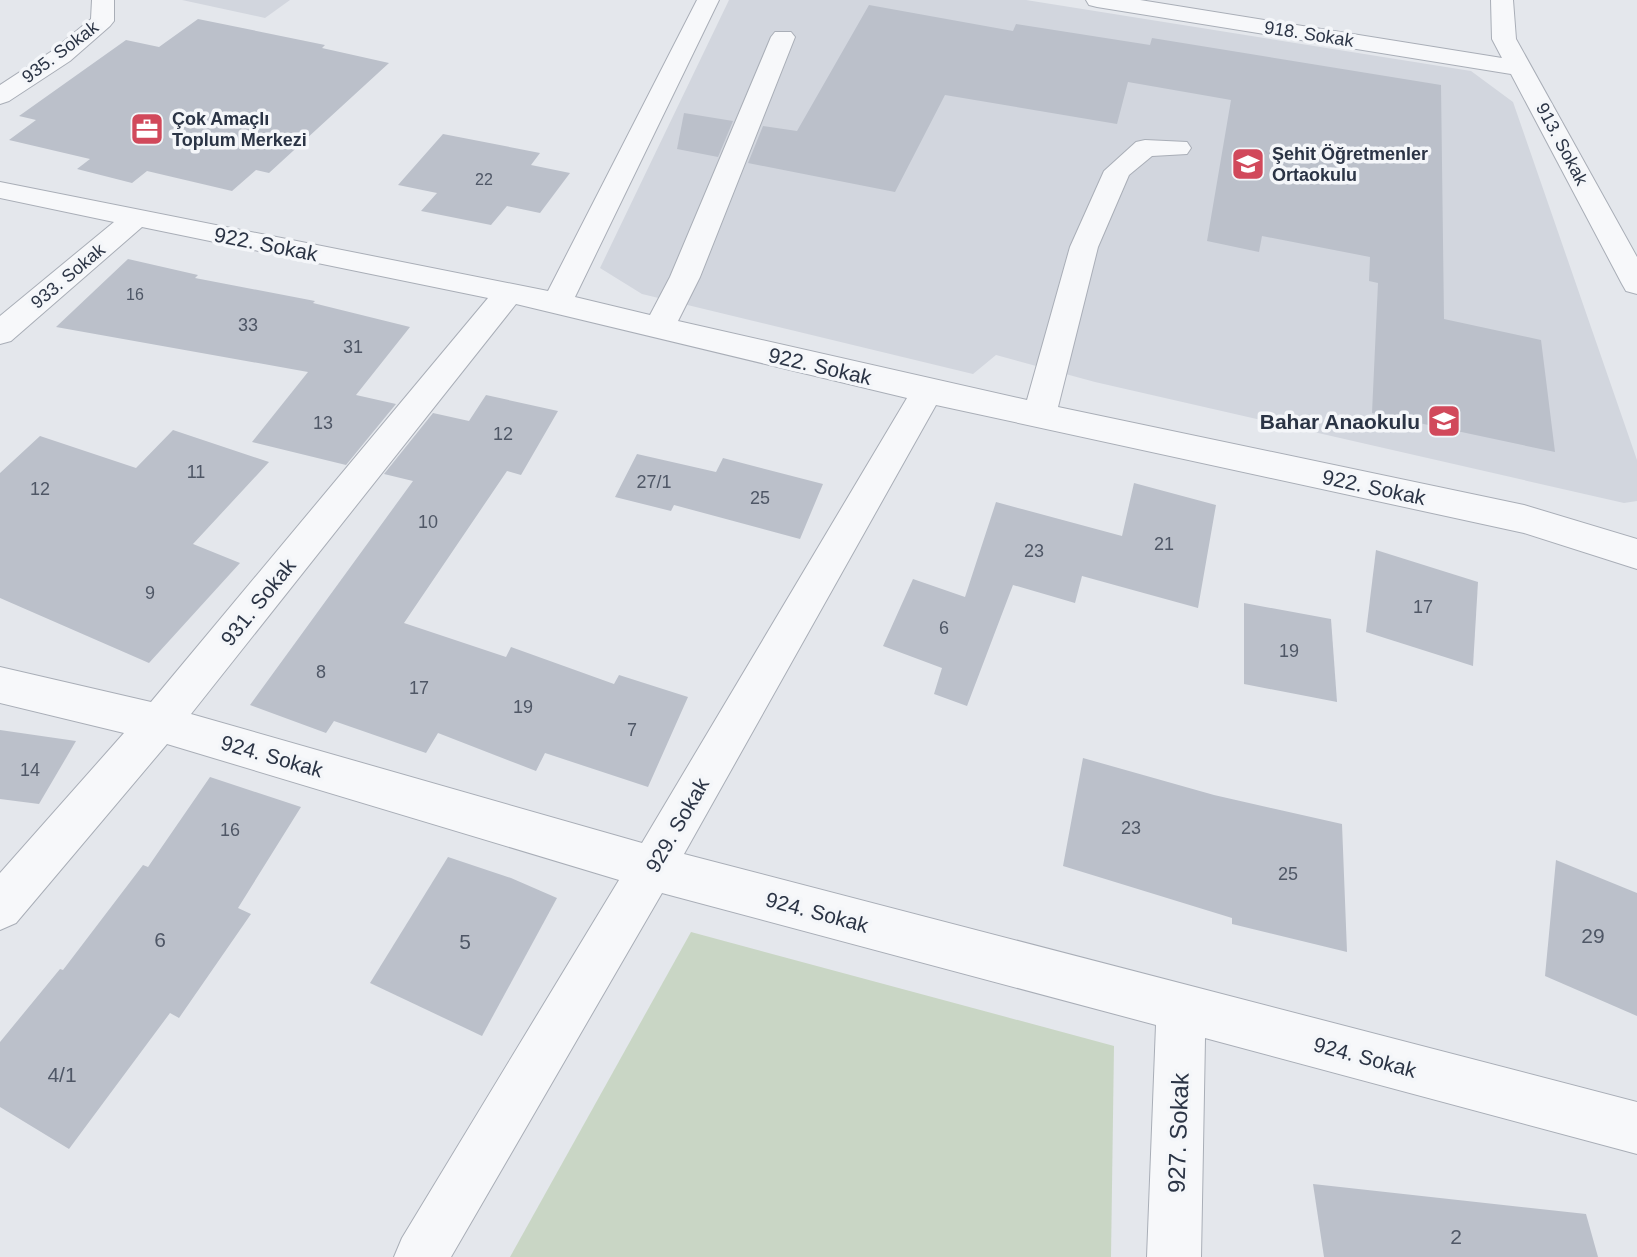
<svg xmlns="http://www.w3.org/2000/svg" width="1637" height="1257" viewBox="0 0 1637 1257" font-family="Arial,sans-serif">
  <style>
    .built { fill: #d2d6de }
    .green { fill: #c9d6c5 }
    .building { fill: #bbc0ca }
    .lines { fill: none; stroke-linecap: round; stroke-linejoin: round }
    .minor-casing { stroke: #a9aeb7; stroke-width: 2 }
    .minor { fill: #f7f8fa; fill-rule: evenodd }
    .labels { text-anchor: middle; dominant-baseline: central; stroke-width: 7; stroke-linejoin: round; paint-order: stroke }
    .far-number-label { font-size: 16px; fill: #4f5766 }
    .far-street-label { font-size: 18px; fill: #2b3445; stroke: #f4f6f9 }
    .far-poi-label { font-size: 18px; font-weight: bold; fill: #2b3445; stroke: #f4f6f9; text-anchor: start }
    .number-label { font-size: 18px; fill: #4f5766 }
    .street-label { font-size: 21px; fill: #2b3445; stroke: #f4f6f9 }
    .poi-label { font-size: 21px; font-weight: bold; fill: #2b3445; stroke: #f4f6f9; text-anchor: end }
    .near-number-label { font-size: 21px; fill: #4f5766 }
    .near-street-label { font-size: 24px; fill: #2b3445; stroke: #f4f6f9 }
  </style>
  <rect width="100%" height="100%" fill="#e4e7ec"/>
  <g class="built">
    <polygon points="182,0 290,0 265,18"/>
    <polygon points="729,0 1026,0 1471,71 1513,102 1637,460 1637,501 1624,503 1095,382 996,355 973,374 642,294 600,268"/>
  </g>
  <polygon class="green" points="691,932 1114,1046 1111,1257 510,1257"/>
  <g class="building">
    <polygon points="869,5 1013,31 1016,24 1150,45 1152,38 1441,85 1444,319 1541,340 1555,452 1372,413 1378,283 1369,281 1370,257 1262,236 1259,252 1207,241 1231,100 1128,82 1117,124 945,95 895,192 748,163 763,126 797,131"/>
    <polygon points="198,19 325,45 322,48 389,63 269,173 256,170 232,191 147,171 132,183 77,169 90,159 9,140 36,120 19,116 126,40 159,47"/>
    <polygon points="684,113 733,121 718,157 677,149"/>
    <polygon points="443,134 540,153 531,165 570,173 540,213 507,206 491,225 421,211 437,193 398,185"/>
    <polygon points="128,259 198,275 195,278 315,301 313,303 410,327 356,395 396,404 346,465 252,442 308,372 56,327"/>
    <polygon points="486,395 558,411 521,475 507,471 404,623 506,657 511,647 614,684 619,675 688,697 648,787 545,753 536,771 438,733 426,753 334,721 326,733 250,705 413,481 384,474 433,413 469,421"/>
    <polygon points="173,430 269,462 193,544 240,563 149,663 0,598 0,473 40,436 136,468"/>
    <polygon points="637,454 716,472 723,458 823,484 800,539 674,505 671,511 615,497"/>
    <polygon points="1134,483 1216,505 1198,608 1082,576 1075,603 1013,585 967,706 934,694 942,668 883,646 913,579 965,597 996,502 1122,536"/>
    <polygon points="1376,550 1478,582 1473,666 1366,632"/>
    <polygon points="1244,603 1331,619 1337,702 1244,684"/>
    <polygon points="0,730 76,741 39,804 0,799"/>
    <polygon points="1083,758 1214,795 1342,824 1347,952 1232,924 1232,918 1063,866"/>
    <polygon points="210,777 301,807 238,908 251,914 179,1018 170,1013 69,1149 0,1107 0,1042 60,969 63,970 143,865 148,867"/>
    <polygon points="448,857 511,878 557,898 482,1036 370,983"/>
    <polygon points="1556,860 1637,893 1637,1016 1545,976"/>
    <polygon points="1313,1184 1586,1214 1598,1257 1324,1257"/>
  </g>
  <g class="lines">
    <defs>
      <g id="minor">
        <polygon points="92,0 114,0 114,21 110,26 70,61 9,101 0,104 0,85 52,51 91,19"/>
        <path d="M697 0H719L575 297 650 315 670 277 771 37 775 32H791L795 37 700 277 678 321 1027 400 1070 247 1104 171 1136 142 1145 140 1187 142 1191 148 1187 154 1152 156 1129 175 1098 247 1058 407 1524 505 1637 539V569L1524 533 936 405 684 854 1637 1102V1154L1205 1038 1201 1257H1147L1156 1025 662 893 451 1257H394L402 1238 619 880 167 744 16 923 0 930V873L124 733 0 703V667L151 702 488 298 142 227 11 341 0 344V316L114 222 0 198V182L548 291ZM516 304 907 398 642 843 191 714Z"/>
        <polygon points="1086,0 1140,0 1502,58 1492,39 1491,0 1513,0 1516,39 1637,257 1637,294 1626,291 1622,284 1511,74 1097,7 1089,5"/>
      </g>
    </defs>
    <use href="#minor" class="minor-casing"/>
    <use href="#minor" class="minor"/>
  </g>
  <defs>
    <symbol id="office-square" viewBox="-11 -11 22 22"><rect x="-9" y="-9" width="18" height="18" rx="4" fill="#d1495b" stroke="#f4f6f9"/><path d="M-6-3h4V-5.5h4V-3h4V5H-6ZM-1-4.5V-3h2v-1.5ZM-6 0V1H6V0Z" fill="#fff"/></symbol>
    <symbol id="school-square" viewBox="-11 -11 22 22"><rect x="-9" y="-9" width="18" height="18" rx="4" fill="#d1495b" stroke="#f4f6f9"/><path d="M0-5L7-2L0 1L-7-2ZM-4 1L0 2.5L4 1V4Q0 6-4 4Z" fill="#fff"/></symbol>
  </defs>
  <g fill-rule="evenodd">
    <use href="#office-square" x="128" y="110" width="38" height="38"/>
    <use href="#school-square" x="1229" y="145" width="38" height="38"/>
    <use href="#school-square" x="1425" y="402" width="38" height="38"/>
  </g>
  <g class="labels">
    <g class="far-number-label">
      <text x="484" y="179">22</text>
      <text x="135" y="294">16</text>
    </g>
    <g class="far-street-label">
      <text transform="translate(1309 34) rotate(9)">918. Sokak</text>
      <text transform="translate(60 52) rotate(-37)">935. Sokak</text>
      <text transform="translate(1562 144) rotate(62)">913. Sokak</text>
      <text transform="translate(68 276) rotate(-40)">933. Sokak</text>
    </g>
    <g class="far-poi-label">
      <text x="172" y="119">Çok Amaçlı<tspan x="172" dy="21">Toplum Merkezi</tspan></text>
      <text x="1272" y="154">Şehit Öğretmenler<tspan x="1272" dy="21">Ortaokulu</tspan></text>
    </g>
    <g class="number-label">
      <text x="248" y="325">33</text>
      <text x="353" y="347">31</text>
      <text x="323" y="423">13</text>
      <text x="503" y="434">12</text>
      <text x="196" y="472">11</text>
      <text x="654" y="482">27/1</text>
      <text x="40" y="489">12</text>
      <text x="760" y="498">25</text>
      <text x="428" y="522">10</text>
      <text x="1164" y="544">21</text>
      <text x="1034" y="551">23</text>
      <text x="150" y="593">9</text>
      <text x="1423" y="607">17</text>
      <text x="944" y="628">6</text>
      <text x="1289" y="651">19</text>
      <text x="321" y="672">8</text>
      <text x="419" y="688">17</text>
      <text x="523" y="707">19</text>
      <text x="632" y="730">7</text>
      <text x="30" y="770">14</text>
      <text x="1131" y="828">23</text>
      <text x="230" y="830">16</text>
      <text x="1288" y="874">25</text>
    </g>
    <g class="street-label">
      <text transform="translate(266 244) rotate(11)">922. Sokak</text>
      <text transform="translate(820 366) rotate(13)">922. Sokak</text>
      <text transform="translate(1374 487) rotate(12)">922. Sokak</text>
      <text transform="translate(258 602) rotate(-51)">931. Sokak</text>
      <text transform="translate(272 756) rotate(16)">924. Sokak</text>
      <text transform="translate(677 825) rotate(-60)">929. Sokak</text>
      <text transform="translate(817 912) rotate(15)">924. Sokak</text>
      <text transform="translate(1365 1057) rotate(15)">924. Sokak</text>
    </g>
    <g class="poi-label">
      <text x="1420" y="421">Bahar Anaokulu</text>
    </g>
    <g class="near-number-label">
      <text x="1593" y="935">29</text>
      <text x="160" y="939">6</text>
      <text x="465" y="941">5</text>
      <text x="62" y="1074">4/1</text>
      <text x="1456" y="1236">2</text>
    </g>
    <g class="near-street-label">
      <text transform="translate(1178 1133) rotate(-88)">927. Sokak</text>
    </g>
  </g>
</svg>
